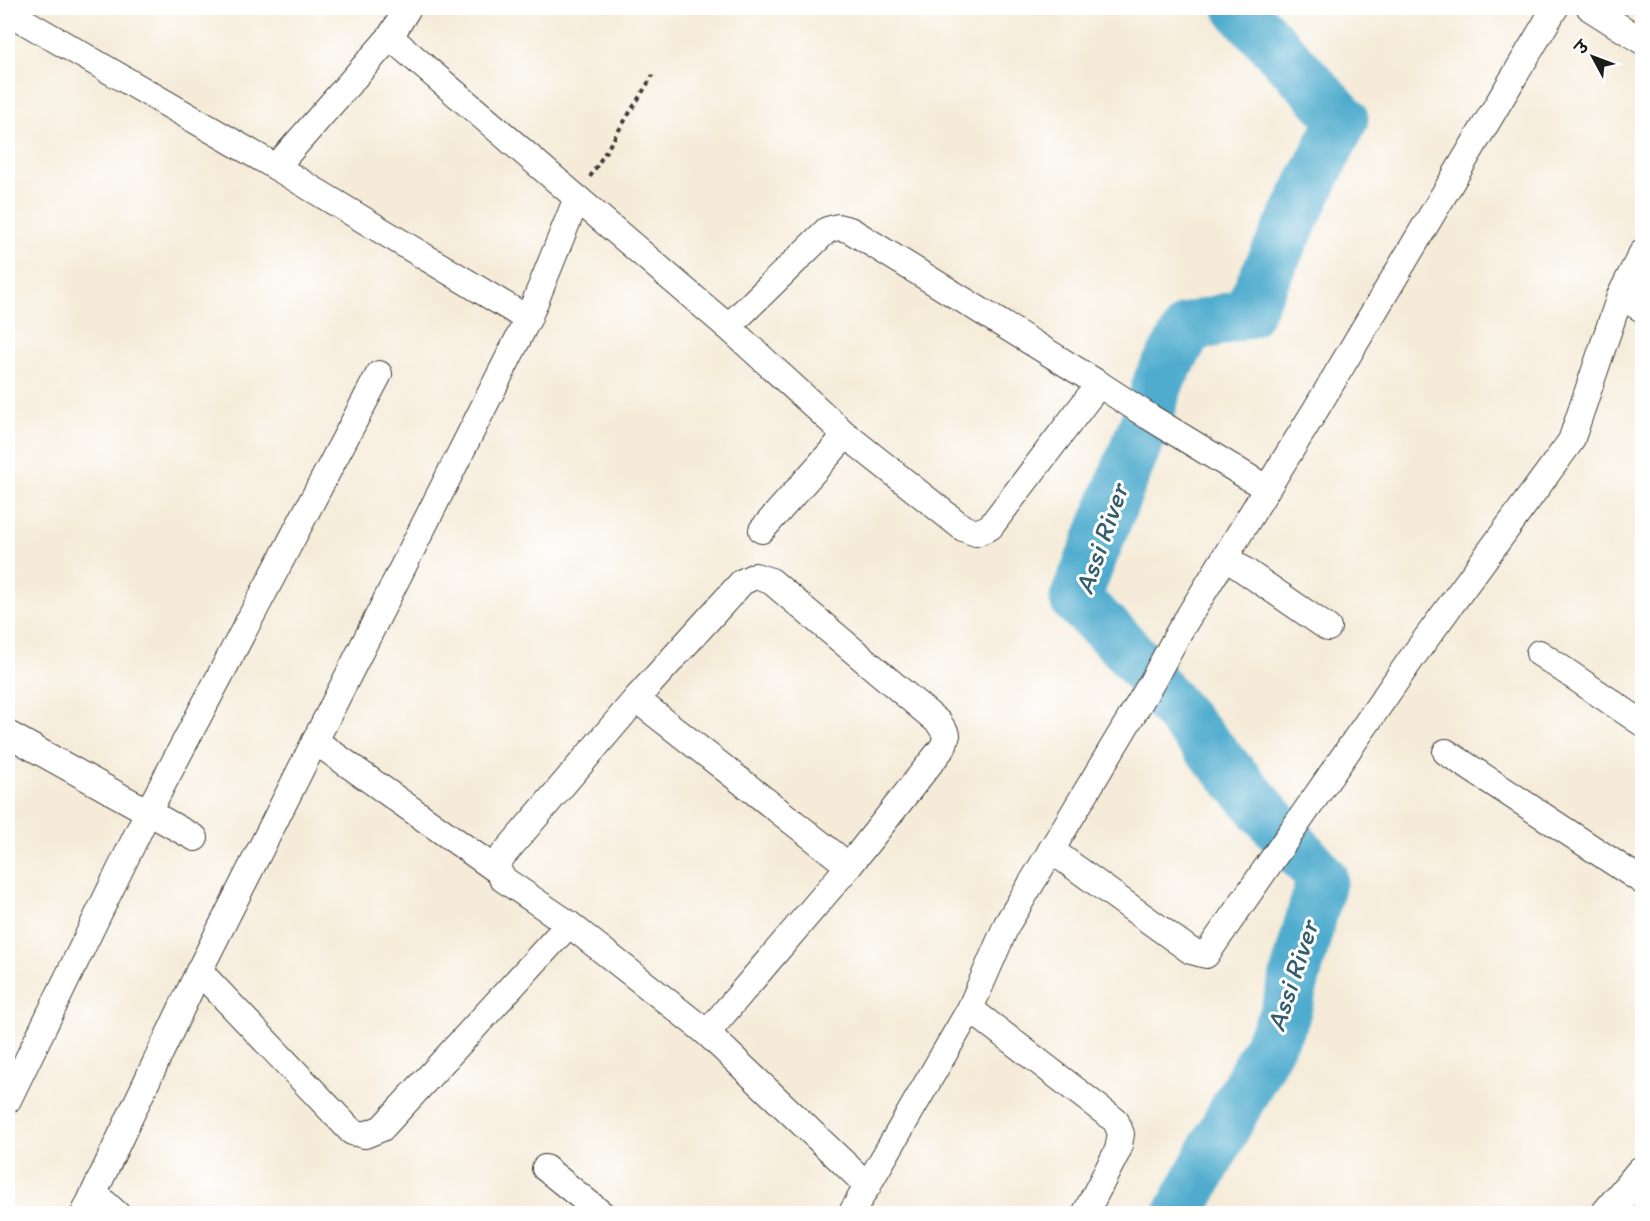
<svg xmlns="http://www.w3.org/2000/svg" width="1650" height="1221" viewBox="0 0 1650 1221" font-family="Itim,'Playpen Sans Deva',sans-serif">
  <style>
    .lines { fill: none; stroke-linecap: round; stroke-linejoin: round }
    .river { stroke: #50acce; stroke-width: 51 }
    .minor-casing { stroke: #3d3b38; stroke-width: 28 }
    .tertiary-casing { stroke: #3d3b38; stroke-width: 34 }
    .path { stroke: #3d3b38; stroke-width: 4; stroke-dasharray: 4.5 4.5; stroke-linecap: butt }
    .minor { stroke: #fff; stroke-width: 26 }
    .tertiary { stroke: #fff; stroke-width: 32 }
    .labels { text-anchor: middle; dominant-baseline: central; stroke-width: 6; stroke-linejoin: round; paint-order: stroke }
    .water-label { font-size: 27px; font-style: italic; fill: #335d6c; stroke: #fff }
  </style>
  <rect width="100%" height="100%" fill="#fff"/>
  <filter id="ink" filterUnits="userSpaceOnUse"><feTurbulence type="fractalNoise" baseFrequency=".0167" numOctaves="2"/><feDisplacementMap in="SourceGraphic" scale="12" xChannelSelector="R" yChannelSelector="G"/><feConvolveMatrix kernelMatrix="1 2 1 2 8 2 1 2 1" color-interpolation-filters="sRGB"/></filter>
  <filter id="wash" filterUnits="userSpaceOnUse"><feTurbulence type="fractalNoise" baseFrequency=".008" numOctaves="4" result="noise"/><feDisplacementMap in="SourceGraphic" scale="24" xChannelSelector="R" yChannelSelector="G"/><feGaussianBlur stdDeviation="1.35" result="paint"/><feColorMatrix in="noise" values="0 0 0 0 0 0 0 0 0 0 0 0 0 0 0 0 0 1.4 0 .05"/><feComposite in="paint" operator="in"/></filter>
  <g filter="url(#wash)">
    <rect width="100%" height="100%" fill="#f5ebd8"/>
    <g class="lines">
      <polyline class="river" points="1179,1214 1284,1017 1322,878 1152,682 1149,675 1119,641 1075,599 1148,416 1159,380 1189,328 1247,313 1343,119 1239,8"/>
    </g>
  </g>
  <g filter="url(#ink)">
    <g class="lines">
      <defs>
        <g id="minor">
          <polyline points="1590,8 1642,41"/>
          <polyline points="8,12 276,167 528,319"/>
          <polyline points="390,37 577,198"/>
          <polyline points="276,167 390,37 408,8"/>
          <polyline points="1620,296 1642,309"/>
          <polyline points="728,327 827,230 838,227 850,230 1099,384"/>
          <polyline points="762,530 846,435"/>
          <polyline points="1225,557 1328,628"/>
          <polyline points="1539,653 1642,723"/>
          <polyline points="636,699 742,582 755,576 771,581 938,722 947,735 943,747 849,866 707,1033"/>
          <polyline points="8,734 195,838"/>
          <polyline points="315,741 498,871"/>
          <polyline points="1446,752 1642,881"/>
          <polyline points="1051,850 1191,951 1206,955 1414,655 1571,441 1620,296 1642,253"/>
          <polyline points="849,866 636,699 499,860 498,871 503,879 569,924 707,1033 868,1186"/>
          <polyline points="199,971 352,1132 365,1135 382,1128 569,924"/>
          <polyline points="970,1009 1116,1121 1121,1134 1118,1150 1085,1214"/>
          <polyline points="8,1100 148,812 379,374"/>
          <polyline points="545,1168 602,1214"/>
          <polyline points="94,1193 117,1214"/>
          <polyline points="84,1214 199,971 528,319 577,198 728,327 846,435 963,528 976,533 990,527 1099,384 1148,416 1266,488"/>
          <polyline points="851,1214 970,1009 1007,924 1152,682 1179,632 1316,409 1555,8"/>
        </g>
        <polyline id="tertiary" points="1607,1214 1642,1172"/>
      </defs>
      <use href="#minor" class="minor-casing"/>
      <use href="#tertiary" class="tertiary-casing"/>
      <polyline class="path" points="590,177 653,75"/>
      <use href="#minor" class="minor"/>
      <use href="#tertiary" class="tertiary"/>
    </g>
  </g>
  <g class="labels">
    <g class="water-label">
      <text transform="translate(1101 539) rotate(-71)">Assi River</text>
      <text transform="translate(1292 976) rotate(-72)">Assi River</text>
    </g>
  </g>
  <rect width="1650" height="1221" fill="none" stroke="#fff" stroke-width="30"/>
  <g transform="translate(1593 57) rotate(311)" stroke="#ffffff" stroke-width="4.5" paint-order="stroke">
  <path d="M0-4.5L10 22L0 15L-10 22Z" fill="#1c1c1c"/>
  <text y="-9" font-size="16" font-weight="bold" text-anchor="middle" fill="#1c1c1c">उ</text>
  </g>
</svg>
